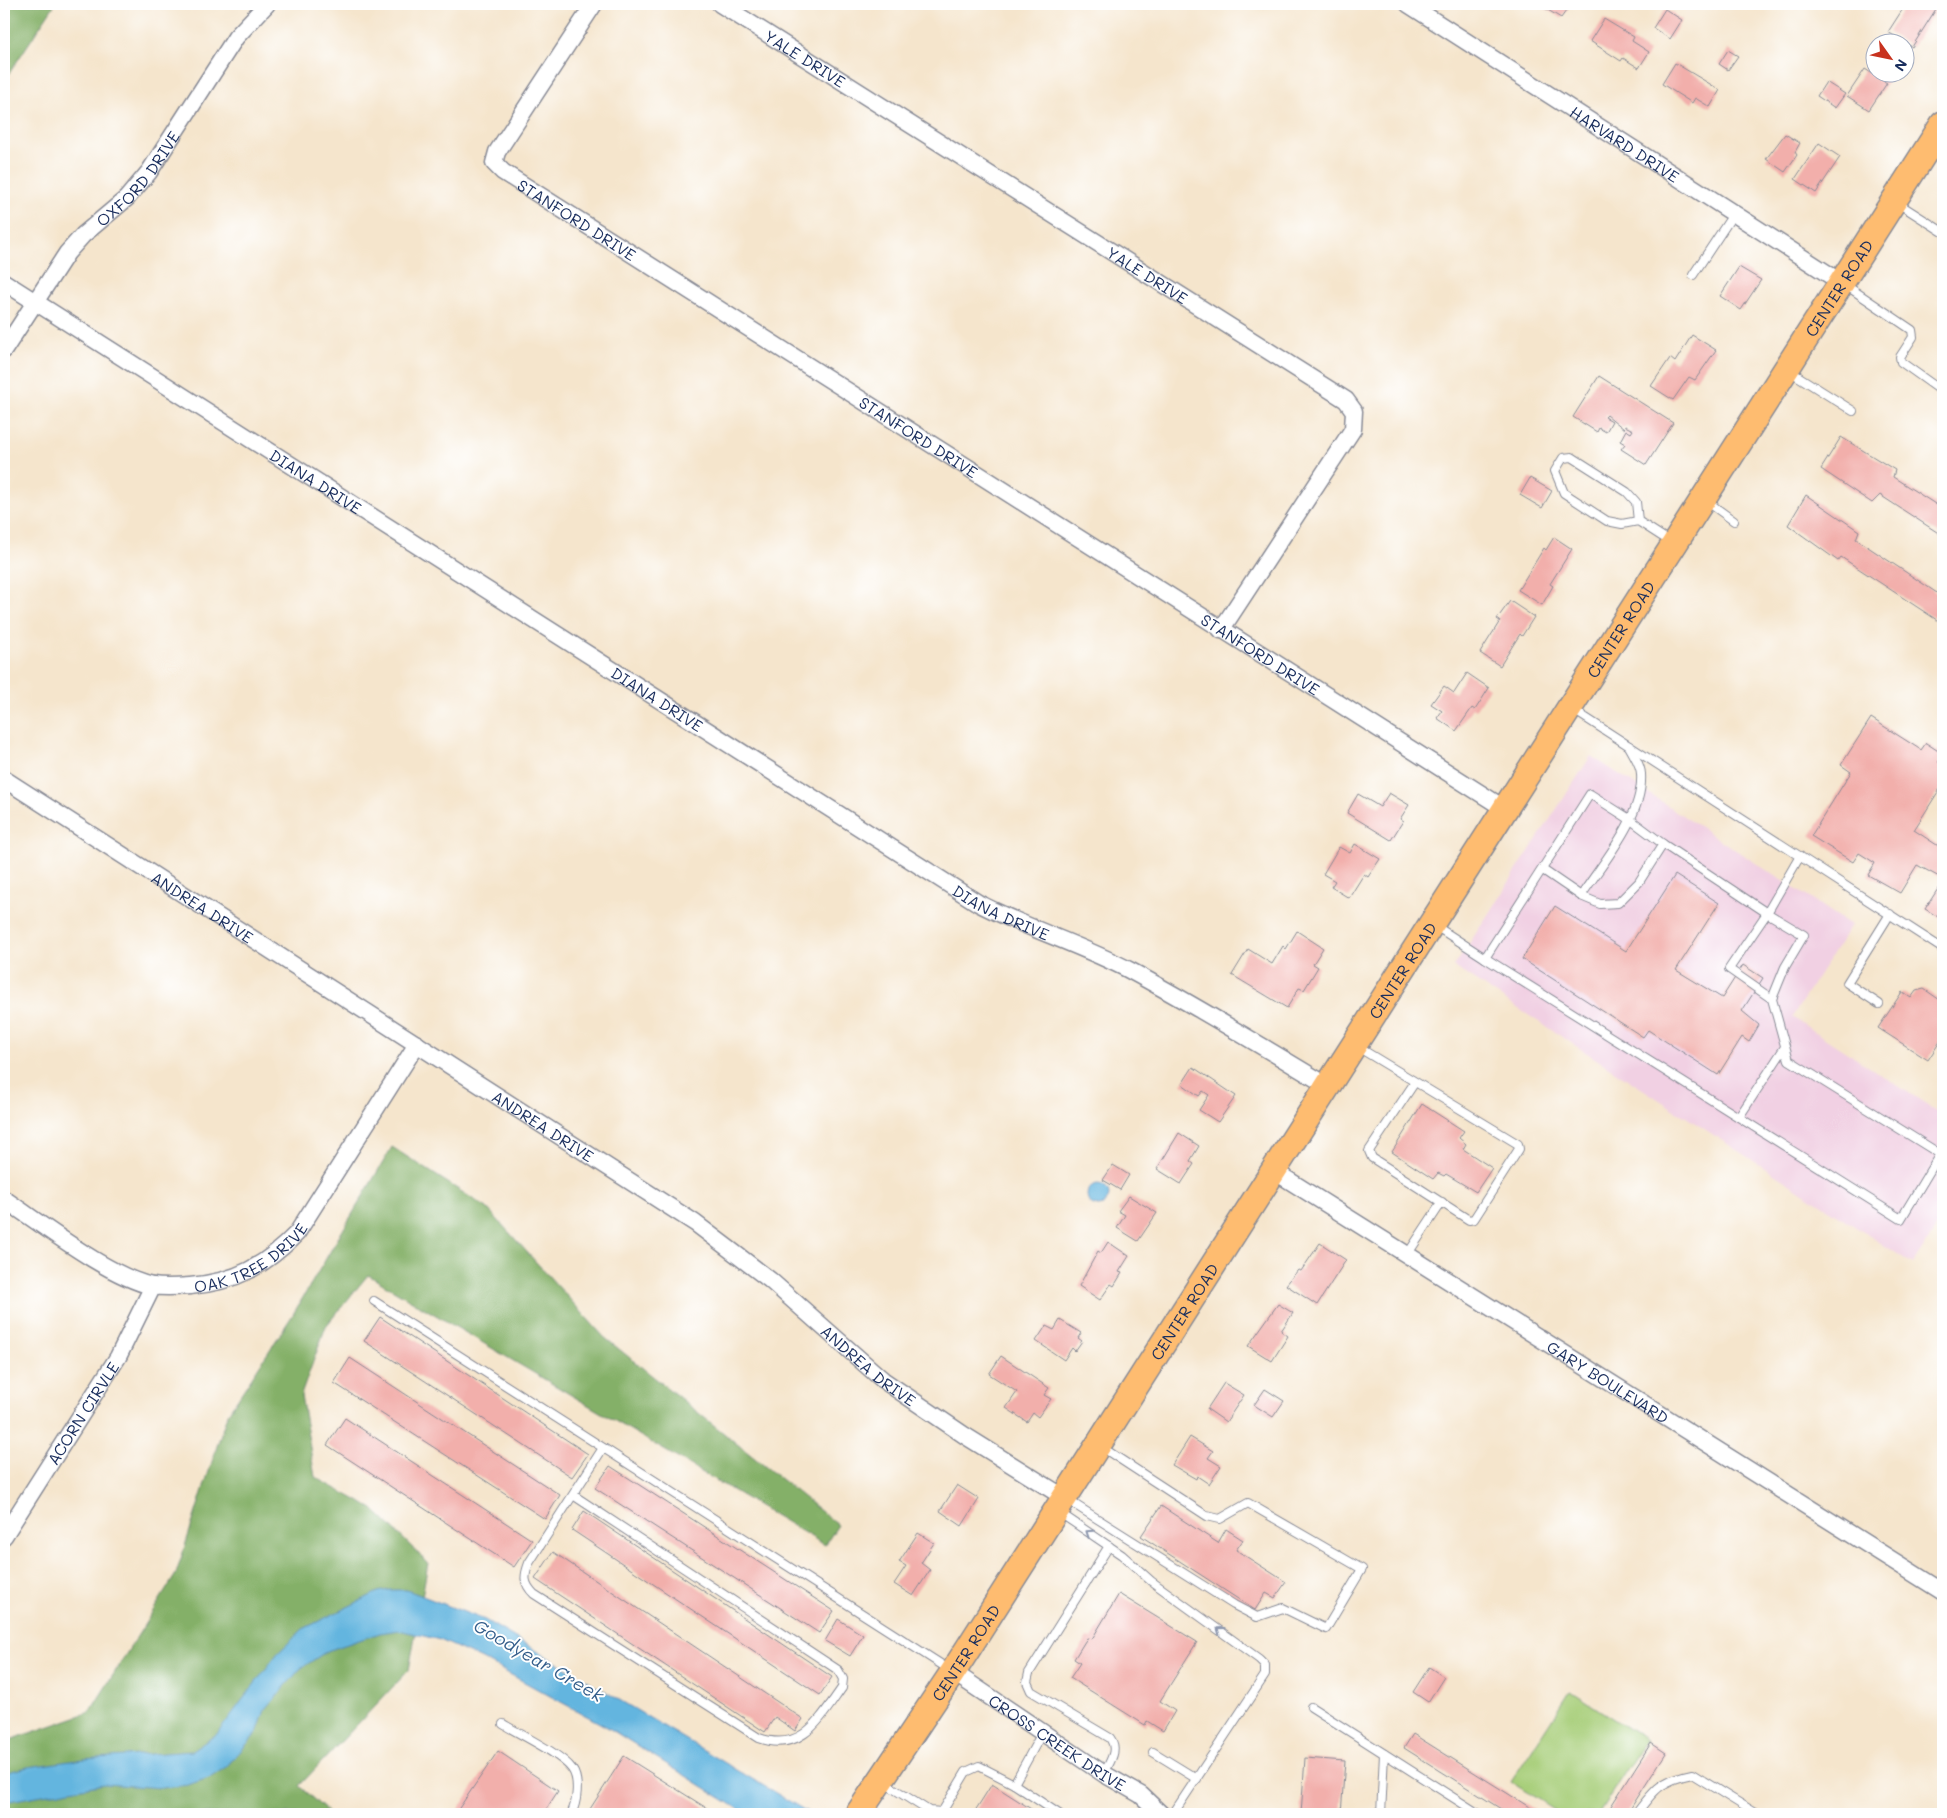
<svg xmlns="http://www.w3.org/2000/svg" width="1947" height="1818" viewBox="0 0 1947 1818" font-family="Mali,sans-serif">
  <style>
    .built { fill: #f1d0e3 }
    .green { fill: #a6cd77; stroke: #607e6a }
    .forest { fill: #84b068; stroke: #507063 }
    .water { fill: #63b5df; stroke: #3f729e }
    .building { fill: #f2afab }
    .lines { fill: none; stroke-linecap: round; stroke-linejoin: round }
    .service-casing { stroke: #888a95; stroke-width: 10 }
    .minor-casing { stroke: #888a95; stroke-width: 19 }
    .primary-casing { stroke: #888a95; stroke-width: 28 }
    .service { stroke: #fff; stroke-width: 8 }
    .minor { stroke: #fff; stroke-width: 16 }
    .primary { stroke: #febc70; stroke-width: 25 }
    .oneway { stroke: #8d97ae }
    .labels { text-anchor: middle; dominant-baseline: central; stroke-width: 4; stroke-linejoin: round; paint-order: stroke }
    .street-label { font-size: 16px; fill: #1b2f5e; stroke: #fff }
    .water-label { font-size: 18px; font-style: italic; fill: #345e8b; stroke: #fff }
  </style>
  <rect width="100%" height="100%" fill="#fff"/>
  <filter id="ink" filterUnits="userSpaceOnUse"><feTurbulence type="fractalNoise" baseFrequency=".02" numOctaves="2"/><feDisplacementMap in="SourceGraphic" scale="10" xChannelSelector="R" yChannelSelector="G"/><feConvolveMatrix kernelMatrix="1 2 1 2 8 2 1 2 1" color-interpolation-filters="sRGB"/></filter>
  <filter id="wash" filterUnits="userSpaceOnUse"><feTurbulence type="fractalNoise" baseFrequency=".0096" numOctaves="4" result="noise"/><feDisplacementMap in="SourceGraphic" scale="20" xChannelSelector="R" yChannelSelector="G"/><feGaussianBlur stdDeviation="1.12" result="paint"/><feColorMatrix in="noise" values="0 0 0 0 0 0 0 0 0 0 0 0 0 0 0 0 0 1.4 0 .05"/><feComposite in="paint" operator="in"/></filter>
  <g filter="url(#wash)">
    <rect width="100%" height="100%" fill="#f5e5cc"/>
    <polygon class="built" points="1591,756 1851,925 1792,1017 1943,1115 1943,1217 1913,1264 1454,967"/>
    <polygon class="green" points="1570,1691 1646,1740 1598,1814 1561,1814 1511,1782"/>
    <g class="forest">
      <polygon points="4,4 55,4 4,81"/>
      <polygon points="392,1147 487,1208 604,1337 838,1525 825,1545 368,1275 326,1326 301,1395 315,1477 373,1509 428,1563 409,1670 299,1786 330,1814 4,1814 4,1742 90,1712 176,1574 227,1415 292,1316"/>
    </g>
    <g class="water">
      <circle cx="1098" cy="1195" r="11"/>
      <polygon points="390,1590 407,1590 485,1620 811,1814 747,1814 607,1727 482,1659 440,1640 399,1630 380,1633 327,1651 300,1669 265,1710 257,1733 226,1767 211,1777 188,1785 162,1788 104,1784 4,1802 4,1773 28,1767 84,1759 192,1751 217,1734 277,1654 303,1629 378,1592"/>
    </g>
    <g id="blocks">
      <g class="building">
        <polygon points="1538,4 1571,4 1561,18"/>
        <polygon points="1906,4 1927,4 1936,9 1912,47 1888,32"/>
        <polygon points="1665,9 1682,20 1670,39 1653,28"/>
        <polygon points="1604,19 1634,37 1632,41 1649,52 1639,68 1623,58 1621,61 1590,41"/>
        <polygon points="1728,50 1738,56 1728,70 1719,64"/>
        <polygon points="1675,63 1720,90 1710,107 1695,98 1692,103 1662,84"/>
        <polygon points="1865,69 1887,83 1869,110 1847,96"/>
        <polygon points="1826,82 1845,94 1835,108 1817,96"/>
        <polygon points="1785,134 1800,143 1795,152 1797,155 1785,172 1766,159"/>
        <polygon points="1819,143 1840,157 1816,193 1795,179"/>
        <polygon points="1739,267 1761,280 1741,310 1720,296"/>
        <polygon points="1692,335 1716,350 1695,380 1689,377 1673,400 1651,386 1670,358 1675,362"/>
        <polygon points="1599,376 1673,423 1646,465 1621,449 1625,444 1620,441 1626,430 1631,433 1633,430 1625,426 1624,429 1607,415 1605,417 1612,421 1606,432 1599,428 1597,432 1573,417"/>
        <polygon points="1841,437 1895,470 1893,477 1943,509 1943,536 1880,495 1872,503 1821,469"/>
        <polygon points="1530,478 1552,491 1542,508 1520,495"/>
        <polygon points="1806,495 1859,531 1856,539 1943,597 1943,624 1841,557 1838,561 1788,525"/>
        <polygon points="1554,537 1572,549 1550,584 1553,586 1542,605 1518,590 1544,548 1546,550"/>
        <polygon points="1510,601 1534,617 1522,636 1520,634 1500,666 1480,653 1500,621 1497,619"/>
        <polygon points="1467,673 1489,688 1475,710 1472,708 1456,731 1437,718 1442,711 1431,704 1444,686 1454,693"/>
        <polygon points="1871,718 1921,750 1926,743 1943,754 1943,758 1938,762 1943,765 1943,784 1914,830 1943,849 1943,879 1917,865 1900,893 1868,875 1875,863 1859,853 1853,862 1811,836 1851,772 1841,765"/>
        <polygon points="1389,793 1409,805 1400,819 1403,821 1391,840 1347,813 1358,794 1380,807"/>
        <polygon points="1355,844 1380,859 1368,877 1364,874 1349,898 1331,887 1335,881 1323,874 1339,847 1350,853"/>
        <polygon points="1675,875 1719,903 1676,970 1722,998 1743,965 1763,978 1742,1011 1759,1025 1749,1042 1742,1037 1718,1075 1648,1030 1643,1037 1522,959 1555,906 1626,951"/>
        <polygon points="1943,881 1943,920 1925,909"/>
        <polygon points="1297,931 1323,948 1313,964 1318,967 1304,990 1299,988 1287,1008 1232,975 1248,949 1272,964 1283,946 1286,949"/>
        <polygon points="1924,989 1943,1002 1943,1037 1928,1060 1878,1028 1902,992 1911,998 1916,991"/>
        <polygon points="1193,1067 1236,1096 1218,1122 1199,1110 1209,1095 1203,1091 1199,1096 1182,1084"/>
        <polygon points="1422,1104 1464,1131 1459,1138 1466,1144 1463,1149 1492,1168 1476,1192 1446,1174 1444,1176 1438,1173 1433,1179 1392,1152"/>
        <polygon points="1179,1133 1199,1146 1190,1161 1194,1164 1181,1184 1157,1169"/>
        <polygon points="1113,1165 1129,1175 1120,1190 1103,1180"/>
        <polygon points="1129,1196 1157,1213 1138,1241 1117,1228 1125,1215 1118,1211"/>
        <polygon points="1108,1242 1129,1256 1119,1272 1122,1273 1114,1286 1111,1284 1100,1300 1079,1286 1098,1251 1101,1253"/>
        <polygon points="1320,1243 1346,1260 1317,1305 1286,1285 1298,1270 1301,1271"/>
        <polygon points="1278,1304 1293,1313 1281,1331 1288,1336 1272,1361 1248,1346"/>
        <polygon points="380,1317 588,1454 572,1477 364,1341"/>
        <polygon points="1060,1320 1081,1333 1078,1338 1082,1341 1075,1351 1072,1348 1064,1360 1036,1341 1046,1326 1054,1330"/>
        <polygon points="1001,1356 1049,1388 1044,1395 1051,1399 1038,1417 1033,1413 1027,1422 1006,1408 1017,1392 989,1374"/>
        <polygon points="350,1358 560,1495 545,1519 334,1383"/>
        <polygon points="1224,1383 1244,1395 1226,1422 1207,1409"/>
        <polygon points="1265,1389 1284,1401 1273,1417 1254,1405"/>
        <polygon points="345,1418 532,1540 514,1567 327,1445"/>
        <polygon points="1190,1437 1213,1451 1208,1458 1221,1466 1209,1484 1197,1476 1196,1479 1172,1465"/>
        <polygon points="610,1466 834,1611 819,1633 595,1488"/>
        <polygon points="957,1485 979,1499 962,1526 940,1511"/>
        <polygon points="1161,1506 1218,1543 1226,1529 1243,1540 1236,1550 1286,1582 1275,1598 1266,1593 1255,1610 1141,1536"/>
        <polygon points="584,1511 832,1677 820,1695 572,1530"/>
        <polygon points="918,1533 934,1543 921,1563 930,1570 913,1596 894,1584 906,1566 899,1562"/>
        <polygon points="553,1552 803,1719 795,1731 775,1717 765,1732 535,1579"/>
        <polygon points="1119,1594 1197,1642 1160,1701 1175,1711 1163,1731 1147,1721 1145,1725 1070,1678 1080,1663 1074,1659 1087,1638 1092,1639"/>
        <polygon points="838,1619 863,1635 850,1656 825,1641"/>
        <polygon points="1429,1667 1444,1677 1428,1702 1413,1692"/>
        <polygon points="1413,1734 1534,1810 1532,1814 1509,1814 1404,1748"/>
        <polygon points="1651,1743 1666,1753 1627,1814 1606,1814"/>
        <polygon points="498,1751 558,1791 543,1814 455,1814"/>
        <polygon points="624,1756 716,1814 598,1814 590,1809"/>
        <polygon points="1305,1758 1345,1761 1341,1814 1301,1814"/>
        <polygon points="992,1784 1039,1814 973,1814"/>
      </g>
    </g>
  </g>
  <g filter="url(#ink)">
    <use href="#blocks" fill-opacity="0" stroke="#888a95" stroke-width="1"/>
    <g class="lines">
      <defs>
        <g id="service">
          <polyline points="1896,202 1943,232"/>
          <polyline points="1693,275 1734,213"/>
          <polyline points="1844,284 1912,330 1913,337 1900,357 1901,362 1943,392"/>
          <polyline points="1788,370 1853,411"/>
          <polyline points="1705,500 1734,521"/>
          <polyline points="1638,521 1622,524 1607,521 1564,493 1555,471 1563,458 1572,457 1627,492 1636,502 1638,521 1672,543"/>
          <polyline points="1572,709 1943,949"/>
          <path d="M1629 746C1633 754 1641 765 1641 774 1644 816 1603 862 1581 896L1600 904 1618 903 1639 882 1663 844 1767 913 1800 856"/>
          <polyline points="1663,844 1631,820 1590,794 1485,958 1901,1219 1940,1154 1789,1060 1772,999 1785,967 1804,935 1767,913 1729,969 1772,999"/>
          <polyline points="1543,870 1581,896"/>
          <polyline points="1434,925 1485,958"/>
          <polyline points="1879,1004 1847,983 1890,914"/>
          <polyline points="1356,1046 1518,1144 1519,1149 1474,1219 1469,1220 1372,1158 1369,1151 1415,1082"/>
          <polyline points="1739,1117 1785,1047"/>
          <polyline points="1407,1255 1442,1202"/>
          <polyline points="374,1301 950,1670"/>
          <path d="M573 1495 838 1670 843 1679 842 1688C819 1720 802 1753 759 1738L534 1594C523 1583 524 1576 529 1563L603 1448"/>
          <polyline points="1066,1499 1234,1605 1257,1617 1283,1608 1326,1629 1362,1569 1248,1503 1220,1519 1207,1516 1100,1446"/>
          <polyline points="1060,1513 1122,1555 1151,1581 1259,1659 1265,1665 1265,1675 1173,1814"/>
          <polyline points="1311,1707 1479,1814"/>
          <path d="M503 1724C521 1735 561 1754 572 1769 580 1780 577 1803 571 1814"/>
          <polyline points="1153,1752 1197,1779"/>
          <path d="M1104 1774C1110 1761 1119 1750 1110 1738L1031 1691 1027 1682 1029 1673 1109 1546"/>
          <polyline points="883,1782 929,1811 942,1812 966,1772 979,1766 1014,1784 1042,1733"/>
          <polyline points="1014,1784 1059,1814"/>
          <polyline points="1381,1814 1384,1754"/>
          <path d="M1636 1814C1654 1790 1661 1780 1692 1774L1757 1814"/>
        </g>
        <g id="minor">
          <path id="s1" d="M594 4 497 152 494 163 503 172 1505 809"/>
          <path id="s2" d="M720 4 1346 400 1354 411 1353 429 1221 630"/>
          <path id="s3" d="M1408 4 1842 283"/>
          <path id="s4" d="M4 282 978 903C1028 929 1082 945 1131 971 1198 1007 1263 1047 1328 1086"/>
          <path id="s5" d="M4 350 67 253 83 235 127 198 149 172 236 37 267 4"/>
          <path id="s6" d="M4 779 695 1223 770 1280 883 1380 964 1435 1065 1498"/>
          <path id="s7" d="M1274 1171 1943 1592"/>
          <path id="s8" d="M4 1199C43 1225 108 1276 152 1286 165 1288 178 1287 190 1286 236 1282 265 1266 297 1233L417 1044"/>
          <path id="s9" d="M4 1536 118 1357 153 1286"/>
          <path id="s10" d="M953 1672 1104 1774 1141 1795 1161 1814"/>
        </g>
        <g id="primary">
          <path id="s11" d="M858 1814 953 1672 1943 124"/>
        </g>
      </defs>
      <use href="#service" class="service-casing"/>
      <use href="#minor" class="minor-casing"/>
      <use href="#primary" class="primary-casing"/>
      <use href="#service" class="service"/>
      <use href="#minor" class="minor"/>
      <use href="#primary" class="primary"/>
    </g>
    <defs><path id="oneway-chevron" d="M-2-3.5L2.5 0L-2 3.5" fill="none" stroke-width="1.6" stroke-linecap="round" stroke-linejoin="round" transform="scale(1.25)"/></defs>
    <g class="oneway">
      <use href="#oneway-chevron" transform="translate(1089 1533) rotate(-146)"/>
      <use href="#oneway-chevron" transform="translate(1220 1630) rotate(-144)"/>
    </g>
  </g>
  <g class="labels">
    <g class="street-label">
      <text stroke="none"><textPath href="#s2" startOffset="101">YALE DRIVE</textPath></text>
      <text stroke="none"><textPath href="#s3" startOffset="258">HARVARD DRIVE</textPath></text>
      <text stroke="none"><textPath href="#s5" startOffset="219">OXFORD DRIVE</textPath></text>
      <text stroke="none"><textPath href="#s1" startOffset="289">STANFORD DRIVE</textPath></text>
      <text stroke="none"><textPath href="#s2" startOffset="506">YALE DRIVE</textPath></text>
      <text stroke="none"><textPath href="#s11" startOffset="1814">CENTER ROAD</textPath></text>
      <text stroke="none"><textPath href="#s1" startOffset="694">STANFORD DRIVE</textPath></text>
      <text stroke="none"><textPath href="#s4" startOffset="370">DIANA DRIVE</textPath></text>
      <text stroke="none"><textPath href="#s11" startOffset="1409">CENTER ROAD</textPath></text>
      <text stroke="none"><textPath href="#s1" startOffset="1099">STANFORD DRIVE</textPath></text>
      <text stroke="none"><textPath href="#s4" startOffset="775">DIANA DRIVE</textPath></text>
      <text stroke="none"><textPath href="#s6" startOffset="236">ANDREA DRIVE</textPath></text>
      <text stroke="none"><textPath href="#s4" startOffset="1180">DIANA DRIVE</textPath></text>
      <text stroke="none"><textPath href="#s11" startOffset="1004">CENTER ROAD</textPath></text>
      <text stroke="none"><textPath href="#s6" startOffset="641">ANDREA DRIVE</textPath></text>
      <text stroke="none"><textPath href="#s8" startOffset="279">OAK TREE DRIVE</textPath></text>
      <text stroke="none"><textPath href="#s11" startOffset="599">CENTER ROAD</textPath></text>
      <text stroke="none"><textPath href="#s6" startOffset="1046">ANDREA DRIVE</textPath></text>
      <text stroke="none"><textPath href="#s7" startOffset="395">GARY BOULEVARD</textPath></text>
      <text stroke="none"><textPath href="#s9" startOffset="146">ACORN CIRVLE</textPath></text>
      <text stroke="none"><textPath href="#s11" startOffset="194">CENTER ROAD</textPath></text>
      <text stroke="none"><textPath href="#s10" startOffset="126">CROSS CREEK DRIVE</textPath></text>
    </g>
    <g class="water-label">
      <text transform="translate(539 1660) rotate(30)">Goodyear Creek</text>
    </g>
  </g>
  <rect width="1947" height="1818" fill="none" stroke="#fff" stroke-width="20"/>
  <g transform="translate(1890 58) rotate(123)"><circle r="24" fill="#ffffff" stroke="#a4acbf"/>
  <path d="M0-4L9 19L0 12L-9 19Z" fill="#c8321e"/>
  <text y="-8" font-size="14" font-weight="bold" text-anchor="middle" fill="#1b2f5e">N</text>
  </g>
</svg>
